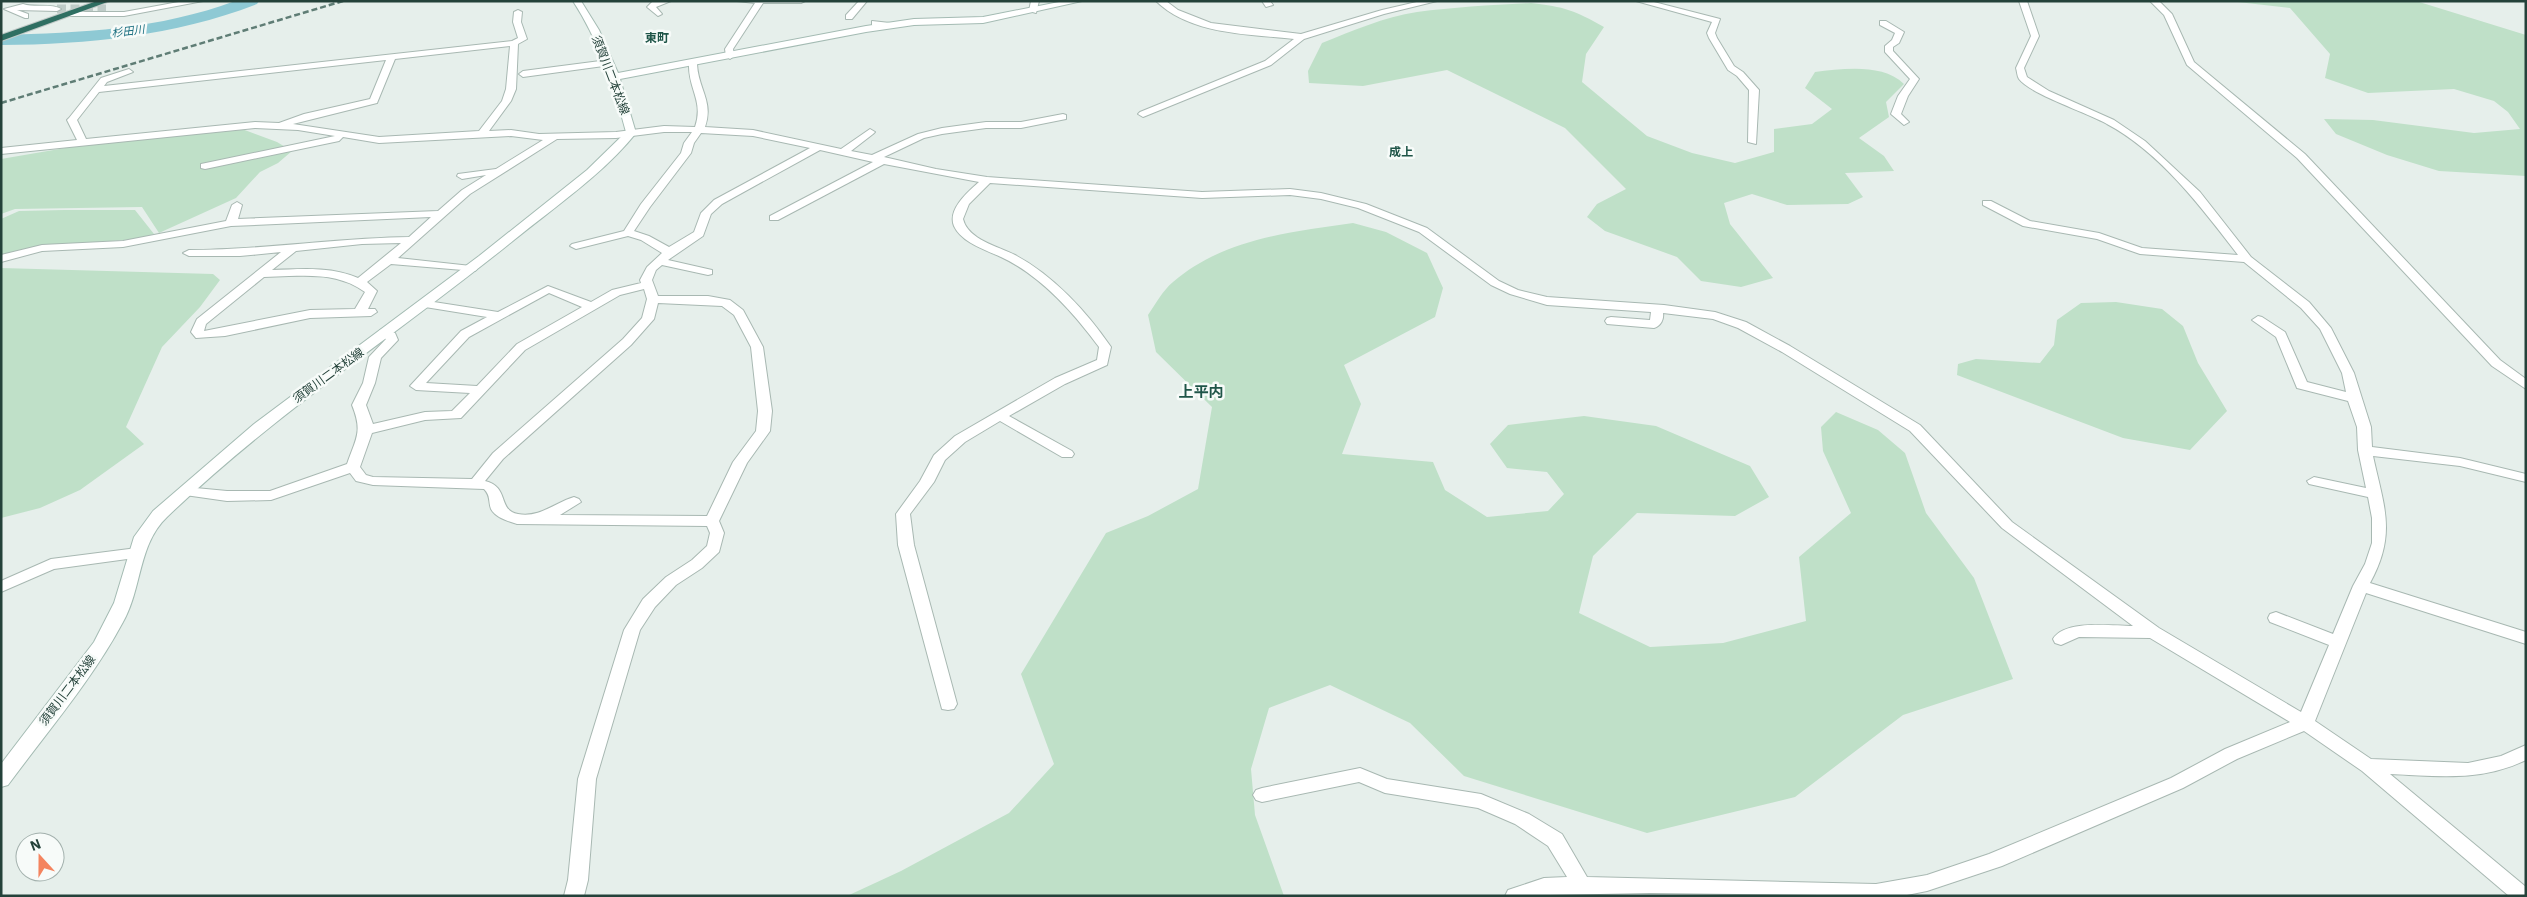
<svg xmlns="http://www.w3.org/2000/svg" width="2527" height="897" viewBox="0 0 2527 897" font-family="'IBM Plex Sans','Noto Sans JP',sans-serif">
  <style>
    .green { fill: #bfe0c8 }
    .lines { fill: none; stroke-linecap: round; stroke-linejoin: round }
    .river { fill: #8ec9d4; fill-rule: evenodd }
    .street-tunnel { stroke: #bfccc8; stroke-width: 9; stroke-dasharray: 9 4.5; stroke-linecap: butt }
    .street-casing { stroke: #a8b8b2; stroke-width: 2 }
    .secondary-casing { stroke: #a4bbb3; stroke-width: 2 }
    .highway-casing { stroke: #c2cac8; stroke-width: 2 }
    .street { fill: #fff; fill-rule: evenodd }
    .secondary { fill: #fff; fill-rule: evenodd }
    .highway { fill: #2f6f62; fill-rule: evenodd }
    .rail { stroke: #5f7d75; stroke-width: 2.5; stroke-dasharray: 6 3; stroke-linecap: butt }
    .labels { text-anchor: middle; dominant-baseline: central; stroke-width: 5; stroke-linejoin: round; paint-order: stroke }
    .far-water-label { font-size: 11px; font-style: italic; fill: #1c6f80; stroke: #f7fbf9 }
    .far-quarter-label { font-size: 12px; font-weight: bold; fill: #1f5548; stroke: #f7fbf9 }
    .street-label { font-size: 12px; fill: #24423a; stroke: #f7fbf9 }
    .quarter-label { font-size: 15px; font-weight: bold; fill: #1f5548; stroke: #f7fbf9 }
  </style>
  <rect width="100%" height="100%" fill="#e6efeb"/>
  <g class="green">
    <polygon points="2229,1 2416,1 2526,35 2526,176 2439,171 2387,155 2336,134 2324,119 2373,120 2474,133 2520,129 2508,112 2494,101 2454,89 2368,93 2325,78 2330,54 2290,8"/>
    <path d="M1531 3C1565 7 1574 10 1604 27L1586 54 1582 82 1647 136 1692 153 1735 163 1774 152V129L1812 124 1832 109 1805 88 1815 72C1843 69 1882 63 1904 84L1886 102 1889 117 1859 138 1884 156 1894 171 1845 173 1863 197 1848 204 1787 205 1752 194 1724 203 1730 224 1773 278 1741 287 1701 281 1677 257 1605 231 1587 217 1597 204 1626 189 1565 128 1447 70 1363 86 1309 83 1308 71 1322 43C1352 31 1384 17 1417 12 1454 7 1493 5 1531 3Z"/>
    <polygon points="242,129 277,142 292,151 278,163 260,172 236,198 159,233 142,207 15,209 1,214 1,159 71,147"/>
    <polygon points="64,210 135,210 154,234 137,239 58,245 1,257 1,219 19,211"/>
    <path d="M1353 223 1386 232 1427 253 1443 288 1435 317 1344 365 1361 404 1342 454 1433 462 1445 490 1487 517 1548 511 1564 494 1547 472 1507 468 1490 444 1508 425 1584 416 1656 426 1750 466 1769 497 1735 516 1637 513 1593 556 1579 613 1650 647 1723 643 1806 621 1799 557 1851 513 1823 451 1821 427 1836 412 1878 430 1905 453 1926 513 1974 578 2013 679 1903 715 1795 797 1647 833 1464 776 1410 723 1330 685 1269 708 1251 769 1255 815 1284 896H847L901 871 1009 813 1054 764 1021 674 1106 533 1148 516 1198 489 1212 407 1156 352 1148 315C1155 305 1163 290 1173 282 1223 239 1289 232 1353 223Z"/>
    <polygon points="1,268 213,274 220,280 200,307 162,347 126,427 144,444 80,490 40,508 1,518"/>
    <polygon points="2116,302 2162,309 2183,326 2198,363 2227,411 2190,450 2123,438 1957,375 1958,364 1976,359 2040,363 2054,345 2057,320 2081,303"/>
  </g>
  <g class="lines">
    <path class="river" d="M235 1H259L257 4C174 36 89 44 1 45V35C81 33 160 29 235 1Z"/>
    <polyline class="street-tunnel" points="57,9 106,9"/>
    <defs>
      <g id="street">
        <polygon points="184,1 203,1 124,16 71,16 67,14 71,12 124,12"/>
        <polygon points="653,1 671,1 656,7 662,14 658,16 647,7"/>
        <polygon points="737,1 805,1 801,3 763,3 733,49 734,56 730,59 726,56 725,49 755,3"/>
        <polygon points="859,1 867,1 852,19 846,19 846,15"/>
        <polygon points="1031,1 1039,1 1036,13 1029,11"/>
        <path d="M1156 1H1166L1178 10 1211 23 1301 34 1382 10 1421 1H1437L1384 14 1304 39 1271 65 1143 117 1138 114 1140 112 1265 61 1294 39C1249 34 1191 35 1156 1Z"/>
        <polygon points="1262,1 1270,1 1273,5 1266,7"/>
        <polygon points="1636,1 1650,1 1720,19 1715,33 1717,38 1734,66 1743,72 1759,90 1756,144 1748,142 1749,90 1737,76 1728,70 1709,38 1707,33 1712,22"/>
        <path d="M2019 1H2027L2039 36 2024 68 2027 77 2049 91 2114 120 2145 141 2200 192 2251 257 2309 302 2331 328 2354 373 2371 427 2372 447 2460 458 2526 474V482L2460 466 2373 456C2384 507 2397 534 2370 583L2526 632V644L2366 593 2315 721 2371 759 2468 763 2501 756 2526 745V760C2481 782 2438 776 2390 774L2526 887V896H2509L2362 771 2304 731 2237 759 2183 788 2002 866 1927 891 1902 896 1650 893 1505 896 1508 890 1544 878 1567 877 1548 846 1515 824 1478 808 1385 793 1359 782 1262 802 1256 800 1253 795 1256 790 1262 788 1360 768 1387 779 1481 794 1529 814 1562 834 1587 877 1876 884 1927 875 1989 854 2171 778 2225 749 2290 722 2150 638 2079 637 2061 645 2055 643 2053 639C2065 619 2113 626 2133 626L2002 528 1910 431 1782 352 1738 328 1713 319 1663 313C1664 319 1661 326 1654 328L1607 324 1605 321 1607 318 1611 317 1650 320 1651 312 1547 305 1510 294 1491 285 1419 232 1358 208 1321 199 1290 195 1202 198 990 183 969 204 963 219C968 240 998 246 1015 255 1053 275 1087 312 1111 347L1107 365 1065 384 1009 416 1072 451 1074 454 1072 457H1062L1000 421 965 442 945 460 934 482 910 514 914 545 957 704 954 709 948 710 942 709 898 545 896 514 920 481 934 455 955 436 1055 378 1097 360 1099 347C1074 313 1040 275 1001 257 986 250 962 243 954 226 947 209 969 191 979 182L884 164 778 220H770V216L873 162 820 150 722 204 711 214 703 236 668 260 712 270V274L708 275 662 265 656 270 652 280 658 296H708L730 300 743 310 763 347 772 411 770 431 747 463 719 521 724 533 719 552 702 568 676 585 655 607 640 630 596 779 588 880 584 896H564L568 880 578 779 624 630 643 599 666 577 692 560 707 546 710 533 707 526 517 524C508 521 496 518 491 509 488 501 491 496 484 489L373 485 356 481 350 473 271 500 227 501 185 495 178 491 185 487 227 491H270L347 464C356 438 363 432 352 405L363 383 369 357 386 339 378 333 380 330 384 329 395 333 398 340 381 358 375 383 366 405 373 424 425 412 452 411 470 393 416 390 410 386 461 331 487 317 425 307 421 306 419 303 421 300 498 312 548 286 591 302 612 290 641 283 640 280 647 267 662 253 641 240 628 236 576 249 570 246 572 244 624 231 641 204 681 153 684 143 692 132H664L616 138 557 139 470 194 398 258 471 266 477 269 475 271 391 264 367 282 377 291 368 309H375L377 312 371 316 310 318 225 336 196 338 191 332 197 319 281 252 240 256H189L183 253 189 250C263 250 335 238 409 237L431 217 231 226 123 247 42 251 1 262V255L42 245 123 241 226 221 232 205 237 202 242 205 238 219 438 211 462 190 486 175 462 179 457 176 458 174 496 169 543 140 511 136 379 143 343 137 339 141 205 169 201 168V164L335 136 298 130 255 128 1 154V148L77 140 67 120 69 118 101 78 129 69 133 72 107 82 104 86 512 41 518 38 513 22 514 12 518 10 522 12 521 22 527 39 518 44 516 89 511 101 489 131 511 130 539 134 616 132 664 126 695 127C704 101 688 89 689 64L693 61 697 64C698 89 714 101 705 127L753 130 841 149 870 129 875 132 873 134 851 151 872 155 918 134 942 128 986 122H1021L1063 114 1066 115V119L1021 128H986L942 134 924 138 884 157 936 169 987 177 1202 192 1290 189 1321 193 1366 204 1427 228 1499 281 1518 290 1547 297 1664 305 1715 312 1746 322 1790 346 1920 425 2012 522 2159 628 2301 712 2329 645 2270 622 2268 618 2270 614 2276 612 2333 634 2353 586 2365 564 2372 543V518L2368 497 2309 484 2307 481 2314 477 2366 488 2358 450 2357 427 2348 401 2297 388 2276 337 2252 320 2258 316 2262 317 2285 332 2307 382 2346 392 2342 373 2320 329 2301 308 2244 262 2140 254 2097 239 2023 226 1983 205V201H1991L2030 221 2099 233 2142 248 2238 255C2202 208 2160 152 2107 124 2088 113 2030 94 2019 79 2017 76 2017 71 2016 68L2031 36ZM510 46 506 89 502 101 479 131 379 137 293 124 377 103 395 59ZM386 60 370 99 304 114 279 123 255 122 86 139 77 120 99 92ZM701 133 753 136 810 148 714 200 701 213 694 232 669 247 649 236 634 231 650 207 691 153 694 143ZM401 243 358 278C331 266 301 269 272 270L296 251 362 244ZM289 276C316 275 342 275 365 292L355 309 310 310 204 331 206 324 264 277ZM644 289 647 299 642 318 623 339 493 453 472 479 373 477 366 475 360 467 372 433 425 420 461 418 525 350 620 295ZM549 293 582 307 517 344 477 386 426 383 469 337ZM658 303 722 306 734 315 751 347 758 411 756 431 733 462 707 516 560 515 581 502 579 499 574 497C554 503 540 518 518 514 497 510 510 487 485 481L503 459 631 345 654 319Z"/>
        <polygon points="2150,1 2159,1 2172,14 2194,62 2305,154 2500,360 2526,379 2526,389 2492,366 2297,158 2187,65 2164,15"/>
        <path d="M23 4C34 8 52 3 61 9L57 11 17 10 28 14V18H25L4 9Z"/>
        <path d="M872 21 890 23 894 25C889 29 879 26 872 25Z"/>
        <polygon points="1880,21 1886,21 1904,32 1899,43 1893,47 1893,51 1919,79 1908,96 1901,114 1909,122 1904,125 1891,114 1898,96 1910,79 1885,52 1885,46 1892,40 1895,33 1880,25"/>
        <polygon points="608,60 612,63 611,65 523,77 519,74 523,71"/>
        <polygon points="137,548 142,549 145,553 142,557 54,569 1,592 1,581 51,559"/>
      </g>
      <path id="secondary" d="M573 1H581L599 30 618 73 866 26 914 19 983 17 1064 1H1082L983 23 914 25 866 32 620 79 636 133C603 174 556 206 514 240 399 333 274 414 167 517 138 544 142 589 123 622 92 680 47 732 8 785L1 787V764L94 642 114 603 134 537 153 511 254 424 479 256 587 170 626 132C614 86 599 41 573 1Z"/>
      <polygon id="highway" points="97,1 110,1 1,41 1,35"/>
    </defs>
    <use href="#street" class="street-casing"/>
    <use href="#secondary" class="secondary-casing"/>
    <use href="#highway" class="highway-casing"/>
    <use href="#street" class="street"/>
    <use href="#secondary" class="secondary"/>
    <use href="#highway" class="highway"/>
    <polyline class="rail" points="1,103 343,1"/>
  </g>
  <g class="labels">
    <g class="far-water-label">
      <text transform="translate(128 31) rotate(-7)">杉田川</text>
    </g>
    <g class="far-quarter-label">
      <text x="657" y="37">東町</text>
      <text x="1401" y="151">成上</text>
    </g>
    <g class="street-label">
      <text transform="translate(611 75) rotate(69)">須賀川二本松線</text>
      <text transform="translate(328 375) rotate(-36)">須賀川二本松線</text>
      <text transform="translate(67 690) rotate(-53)">須賀川二本松線</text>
    </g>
    <g class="quarter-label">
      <text x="1201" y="391">上平内</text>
    </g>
  </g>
  <rect width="2527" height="897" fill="none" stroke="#24423a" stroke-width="5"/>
  <g transform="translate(40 857) rotate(339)"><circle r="24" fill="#f7fbf9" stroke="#a3b1ad"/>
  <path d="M0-4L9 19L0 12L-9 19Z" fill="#f4845f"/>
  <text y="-8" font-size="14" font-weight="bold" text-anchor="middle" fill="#24423a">N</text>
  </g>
</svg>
